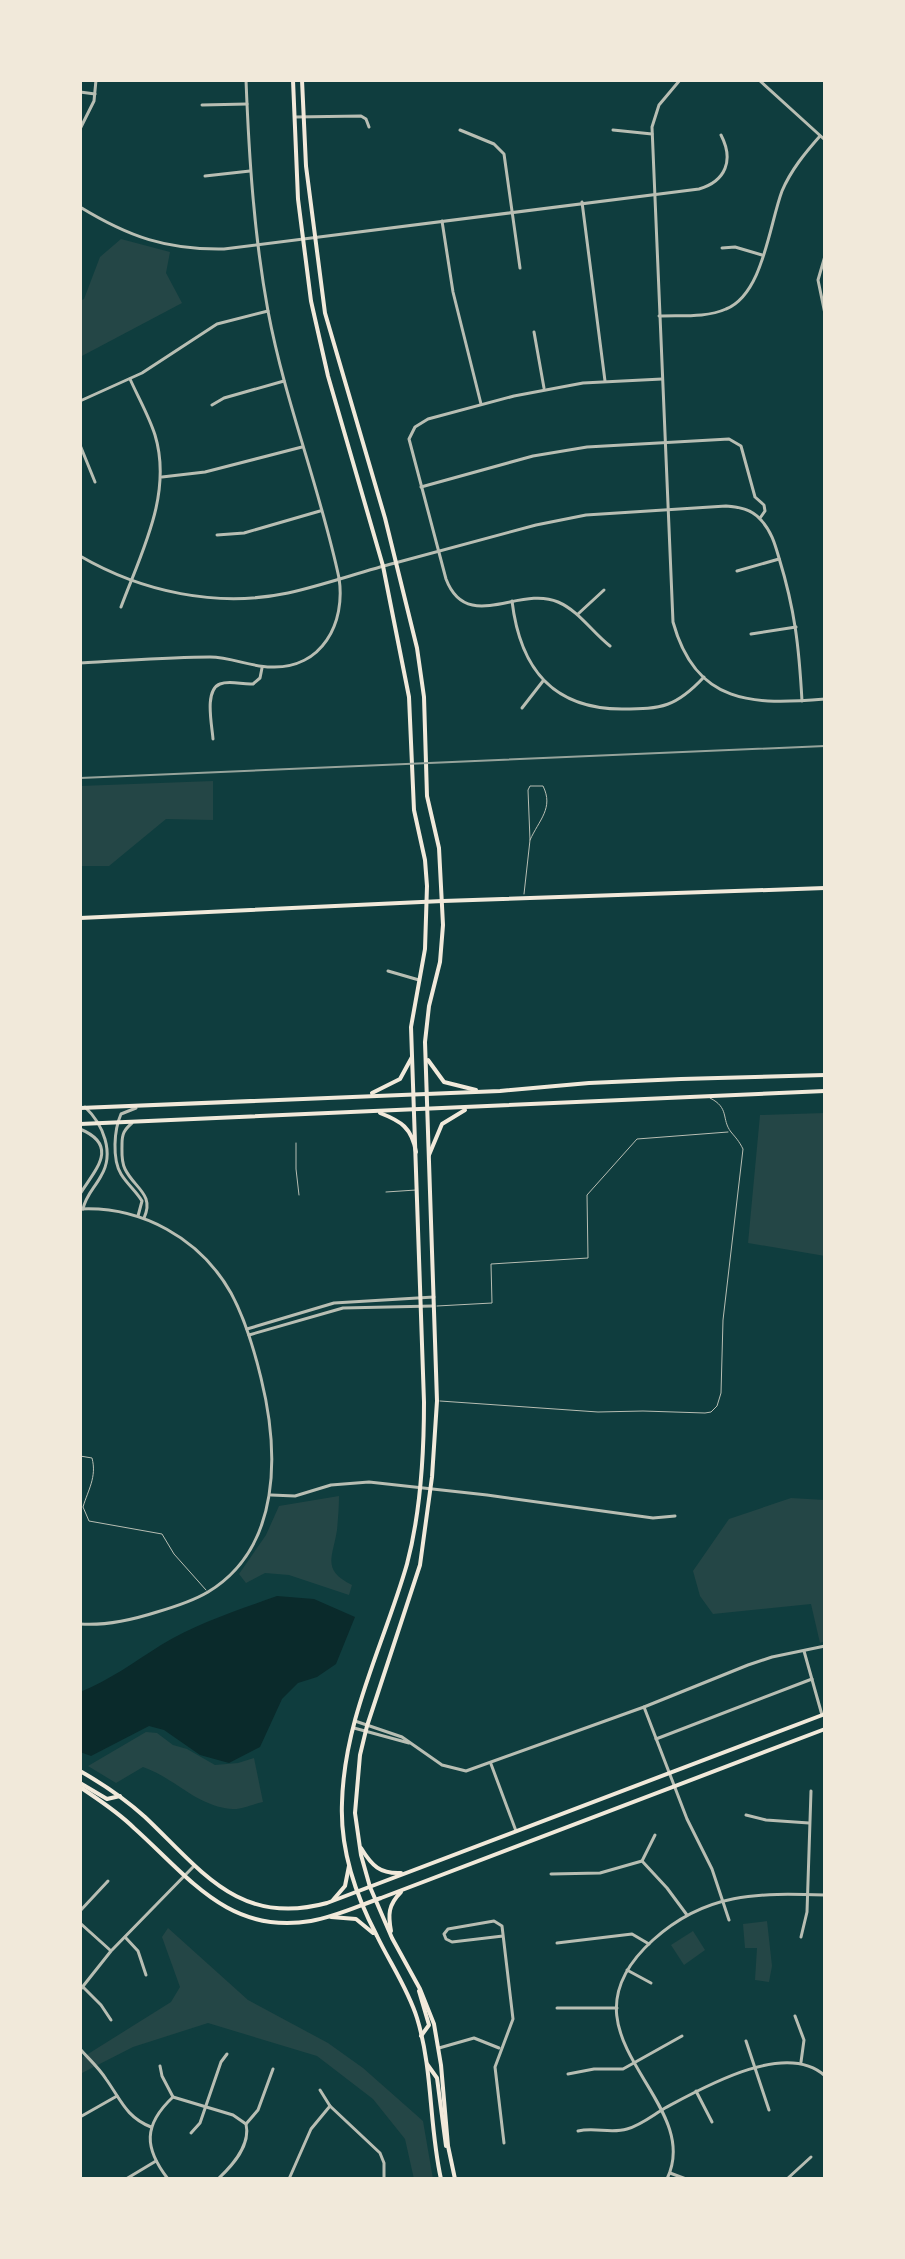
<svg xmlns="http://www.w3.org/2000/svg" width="905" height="2259" viewBox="0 0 905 2259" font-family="'Playfair Display',serif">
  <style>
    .green { fill: #244646 }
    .water { fill: #0a2a2b }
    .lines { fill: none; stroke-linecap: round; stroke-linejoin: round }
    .service { stroke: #b8beb3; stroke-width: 1 }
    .minor { stroke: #b8beb3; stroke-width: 3 }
    .tertiary { stroke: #b8beb3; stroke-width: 3 }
    .secondary { stroke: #f1e9da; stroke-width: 4 }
    .trunk { stroke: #f1e9da; stroke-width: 4 }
    .rail { stroke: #97a49c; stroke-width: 2 }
  </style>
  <rect width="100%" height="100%" fill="#0f3d3e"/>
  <g class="green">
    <polygon points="121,239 170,252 166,273 182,303 80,357 80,301 84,299 100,257"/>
    <polygon points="213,781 213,820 166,819 109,866 80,866 80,786"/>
    <polygon points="825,1113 825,1256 748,1243 760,1115"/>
    <path d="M339 1496C339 1507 338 1519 337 1530 333 1557 321 1570 352 1585L349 1595 289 1575 265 1573 246 1583 239 1574 266 1535 279 1506Z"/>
    <polygon points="791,1498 825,1500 825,1641 820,1643 811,1604 713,1614 700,1596 693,1571 729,1519"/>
    <path d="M146 1732 157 1733 173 1745 187 1749 215 1765 238 1763 254 1758 263 1802C253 1804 241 1810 232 1809 196 1806 175 1778 143 1767L116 1783 88 1766Z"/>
    <polygon points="767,1921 772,1966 769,1982 755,1980 757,1948 745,1948 743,1924"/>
    <polygon points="168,1928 248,2000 328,2043 363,2068 423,2121 433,2179 414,2179 405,2139 373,2099 317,2056 208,2023 133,2047 80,2074 80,2059 171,2002 180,1987 162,1937"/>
    <polygon points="693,1931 705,1950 684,1965 671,1945"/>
  </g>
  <path class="water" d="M277 1596 314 1599 355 1617 336 1664 317 1677 298 1683 282 1699 260 1747 229 1763 200 1755 164 1730 149 1726 91 1756 80 1752V1692C110 1680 134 1662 161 1645 197 1623 238 1610 277 1596Z"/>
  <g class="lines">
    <g class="service">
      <path d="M524 894 530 840 528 790 530 786H543C554 808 539 820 530 840"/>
      <polyline points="296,1143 296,1169 299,1195"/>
      <polyline points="386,1192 416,1190"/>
      <polyline points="437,1306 492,1303 491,1264 588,1258 587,1195 637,1139 728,1132"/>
      <path d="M440 1401 598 1412 643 1411 705 1413 711 1412 717 1406 721 1393 723 1320 743 1149C739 1141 736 1138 731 1132 721 1119 730 1108 710 1098"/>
      <path d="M80 1456 92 1458C97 1477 88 1490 83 1507L89 1521 162 1534 174 1554 206 1590"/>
    </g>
    <g class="minor">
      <path d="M246 80C249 157 254 235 268 311 285 402 320 488 339 578"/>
      <path d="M680 80 659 105 652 127 673 622C696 705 753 705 825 699"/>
      <polyline points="759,80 825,140"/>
      <polyline points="80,92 95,94"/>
      <polyline points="202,105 247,104"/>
      <polyline points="295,117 361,116 366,119 369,127"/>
      <polyline points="80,129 94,101 96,80"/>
      <polyline points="460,130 494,144 504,154 520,268"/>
      <polyline points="613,130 652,134"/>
      <polyline points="205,176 250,171"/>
      <polyline points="582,202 605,381"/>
      <path d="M80 207C129 237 167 250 224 249L699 189C726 181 734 160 721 135"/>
      <polyline points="442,221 453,292 481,404"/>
      <polyline points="722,248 735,247 762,255"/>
      <polyline points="825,256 818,280 825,314"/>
      <path d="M659 316C680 315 706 318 726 309 763 294 769 226 782 191 791 170 805 153 820 136"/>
      <polyline points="534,332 544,388"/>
      <polyline points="80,401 142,373 217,324 268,311"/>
      <polyline points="212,405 224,398 284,381"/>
      <polyline points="80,445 95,482"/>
      <polyline points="162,477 205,472 302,447"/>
      <polyline points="421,487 533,456 587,447 729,439 741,446 755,497 764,505 765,511 760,518"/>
      <polyline points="217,535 244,533 320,511"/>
      <path d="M395 563 536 525 586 515 726 506C739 507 751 509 760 519 771 530 775 544 779 558 795 610 799 647 802 701"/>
      <polyline points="737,571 779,559"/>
      <path d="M512 601C520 668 552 709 622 709 662 709 676 707 704 677"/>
      <path d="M121 607C141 553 173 494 155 435 149 416 138 397 130 379"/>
      <polyline points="578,614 604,590"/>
      <polyline points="751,634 796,627"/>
      <path d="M610 646C592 632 579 611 558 602 519 585 467 634 446 579L409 439 415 427 428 419 514 396 583 383 662 379"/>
      <polyline points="522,708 543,681"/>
      <path d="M213 739C212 725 204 690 220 684 230 680 243 685 253 684L260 678 262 668"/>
      <polyline points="388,971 419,980"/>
      <path d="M136 1108 121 1114C114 1130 112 1159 121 1174 127 1184 136 1191 142 1201L138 1216"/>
      <path d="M132 1123C124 1130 122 1134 122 1144 122 1153 121 1161 125 1169 134 1188 155 1194 144 1218"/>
      <path d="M80 1129C121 1146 94 1171 80 1194"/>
      <path d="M80 1209C141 1206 200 1238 231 1293 245 1319 254 1349 261 1378 279 1451 282 1547 208 1592 193 1601 174 1607 157 1612 132 1620 107 1626 80 1624"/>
      <path d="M83 1209C86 1195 94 1189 101 1176 115 1153 103 1124 85 1107"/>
      <polyline points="247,1329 334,1303 434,1297"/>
      <polyline points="249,1335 343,1308 433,1306"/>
      <polyline points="271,1495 295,1496 331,1485 369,1482 487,1495 653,1518 675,1516"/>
      <polyline points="804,1651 822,1715"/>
      <polyline points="644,1707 687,1819 712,1869 729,1920"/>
      <polyline points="355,1721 402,1737 442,1765 466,1771 644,1707 748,1665 772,1657 825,1646"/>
      <polyline points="354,1728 409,1743"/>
      <polyline points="656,1739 812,1679"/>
      <polyline points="491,1764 516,1831"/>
      <polyline points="746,1815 766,1820 809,1823"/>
      <polyline points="642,1861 655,1835"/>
      <polyline points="551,1874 600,1873 642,1861 667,1888 687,1915"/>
      <polyline points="80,1911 108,1881"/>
      <polyline points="80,1923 110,1950"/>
      <polyline points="503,1936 452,1942 446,1939 444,1934 448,1929 494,1921 502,1926 513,2019 495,2067 504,2143"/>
      <polyline points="125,1937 138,1951 146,1975"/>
      <polyline points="801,1937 807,1912 811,1791"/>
      <polyline points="557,1943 632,1934 649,1944"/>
      <polyline points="627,1970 651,1983"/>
      <polyline points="83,1987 101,2005 111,2020"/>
      <polyline points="80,1990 111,1951 194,1866"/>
      <polyline points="557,2008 617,2008"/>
      <polyline points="795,2016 804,2040 801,2062"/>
      <polyline points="746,2041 769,2110"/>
      <polyline points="439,2048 474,2038 499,2048"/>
      <path d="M80 2049C89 2059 99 2068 106 2079 121 2100 126 2117 151 2127"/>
      <polyline points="160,2066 162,2076 173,2097"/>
      <polyline points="568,2074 594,2069 623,2069 682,2036"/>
      <polyline points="320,2090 330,2106"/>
      <polyline points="696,2091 712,2122"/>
      <polyline points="80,2117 117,2096"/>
      <polyline points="246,2124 258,2110 273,2069"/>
      <path d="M578 2131C595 2127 611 2134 627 2129 641 2125 653 2115 665 2108 704 2087 786 2040 825 2076"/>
      <polyline points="191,2133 200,2123 221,2062 227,2054"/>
      <polyline points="670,2173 686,2179"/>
      <polyline points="126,2179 156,2161"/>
      <path d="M168 2179C144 2148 143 2125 173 2097L233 2115 246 2124C251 2145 233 2165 218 2179"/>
      <polyline points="289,2179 311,2129 330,2106 380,2153 384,2163 384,2179"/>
      <path d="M667 2179C706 2098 548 2035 653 1940 706 1892 758 1893 825 1895"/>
      <polyline points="787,2179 811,2157"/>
    </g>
    <g class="tertiary">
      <path d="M80 556C142 592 217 608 288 593 324 585 360 572 395 563"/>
      <path d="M80 663C123 661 167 657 210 657 231 657 251 667 271 667 322 669 346 623 339 578"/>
    </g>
    <g class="secondary">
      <path d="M293 80 298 199 311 301 328 376 383 566 409 697 414 810 425 860 427 886 425 949 411 1027 424 1402C424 1453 420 1515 407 1564 384 1644 344 1719 342 1803 340 1849 356 1896 377 1936 390 1963 408 1989 417 2018 433 2070 429 2126 441 2179"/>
      <polyline points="302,80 306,166 325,313 385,518 417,648 424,697 427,796 439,848 443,925 440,962 429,1006 425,1042 437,1401 432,1477 420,1565 367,1726 360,1755 355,1813 361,1855 370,1887 392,1938 420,1989 434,2024 441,2065 448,2146 455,2179"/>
      <polyline points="80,918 443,901 825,888"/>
      <path d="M80 1771C103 1784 125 1799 145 1817 202 1871 239 1927 327 1903L825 1714"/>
      <polyline points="80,1783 107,1799 120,1796"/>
      <path d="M80 1787C99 1800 118 1812 134 1828 189 1877 228 1935 311 1921 335 1917 358 1906 381 1898L825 1729"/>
      <path d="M361 1848C372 1866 380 1874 401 1873"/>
      <polyline points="333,1900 345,1886 349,1866"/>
      <polyline points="331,1917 356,1919 373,1933"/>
      <path d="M391 1931C388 1915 388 1905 401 1892"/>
      <polyline points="419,1991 429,2025 421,2036"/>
      <polyline points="427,2064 437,2078 446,2146"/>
    </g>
    <g class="trunk">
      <polyline points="428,1060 444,1082 476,1090"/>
      <polyline points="372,1093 400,1079 412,1057"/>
      <polyline points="80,1108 500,1091 589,1083 681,1079 825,1075"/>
      <path d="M380 1113C401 1121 412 1128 416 1152"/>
      <polyline points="80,1124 825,1091"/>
      <polyline points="429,1155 442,1124 465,1110"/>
    </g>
    <polyline class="rail" points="80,778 825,746"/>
  </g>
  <rect width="905" height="2259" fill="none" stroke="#f1e9da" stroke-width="164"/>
</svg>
